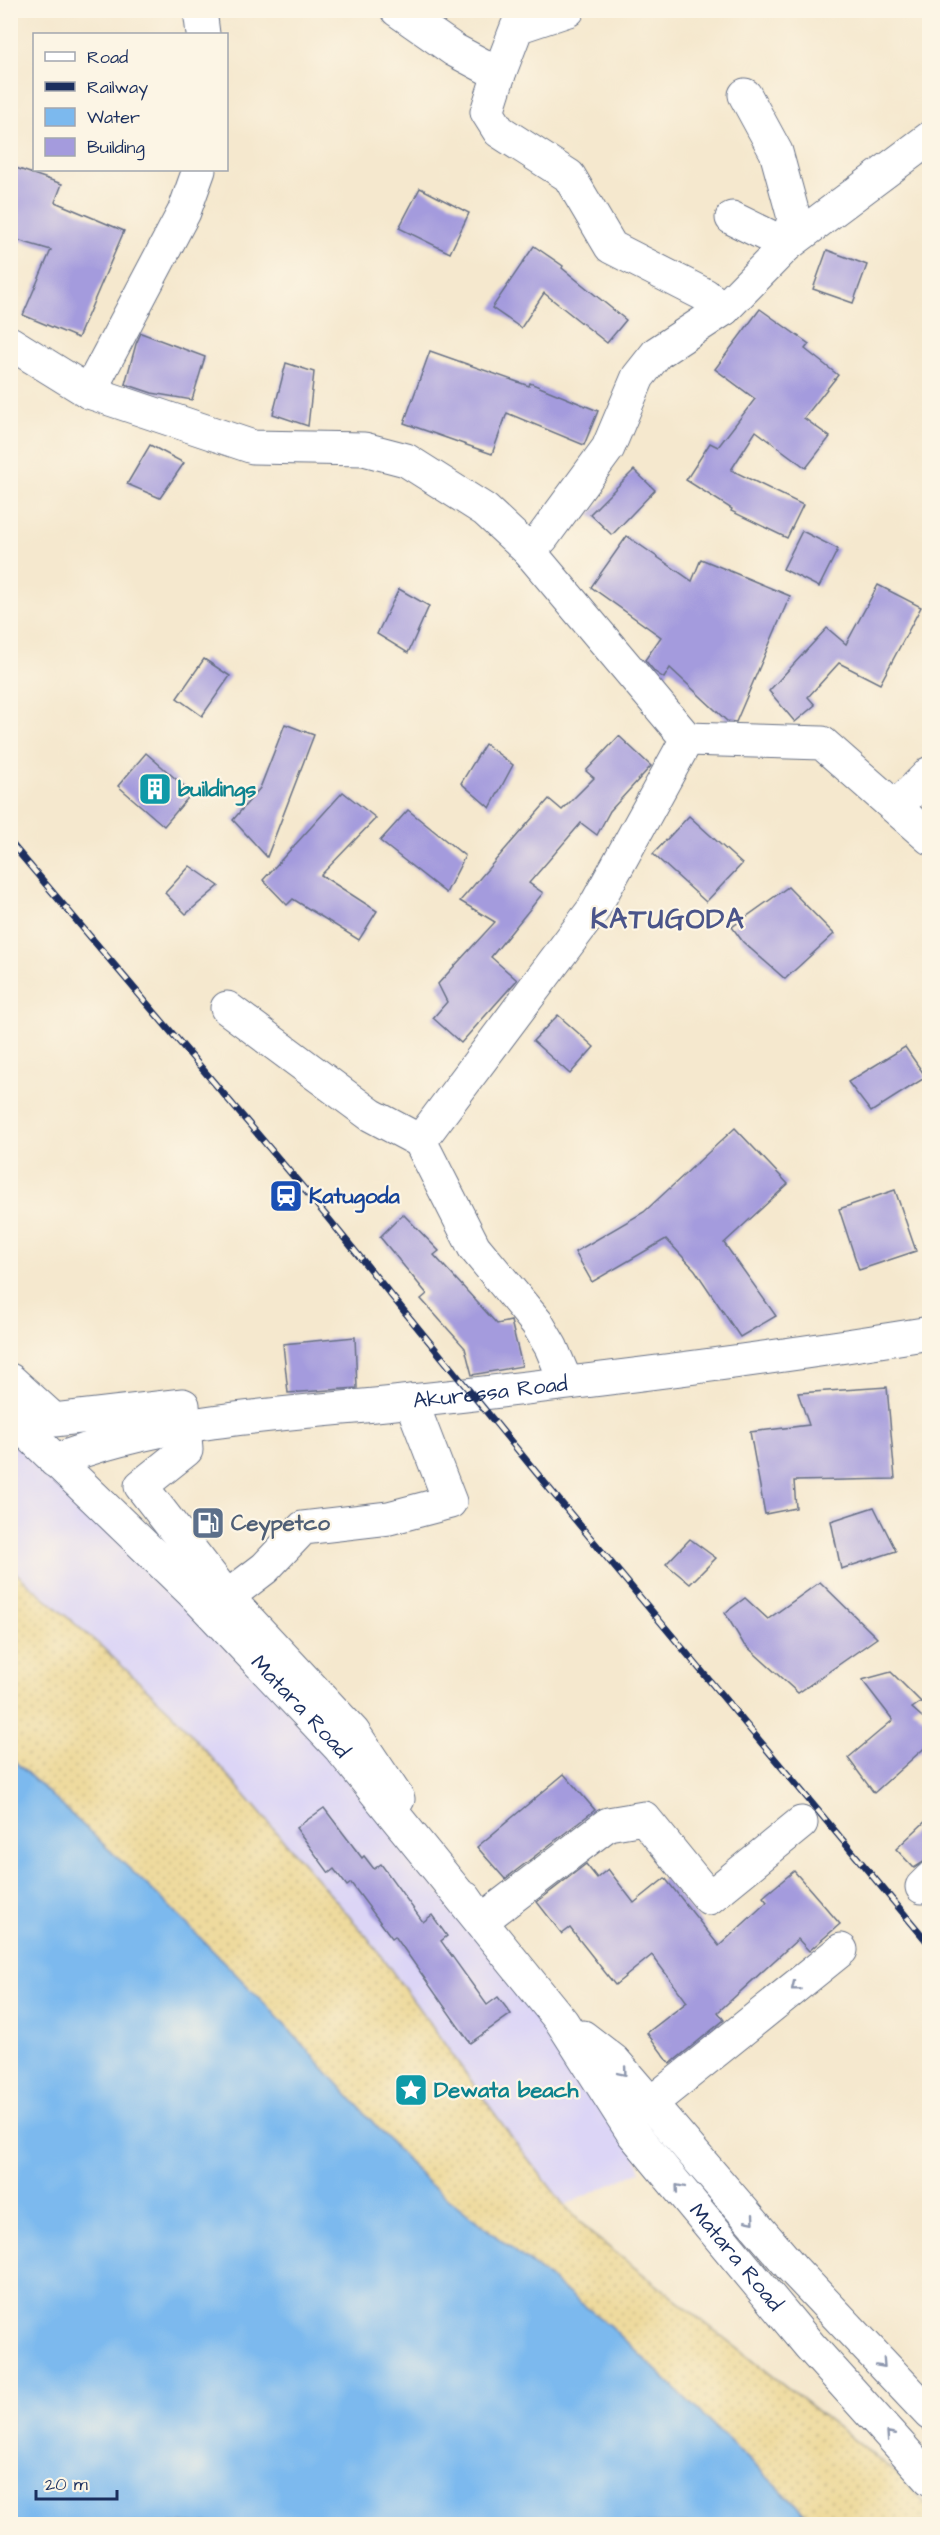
<svg xmlns="http://www.w3.org/2000/svg" width="940" height="2535" viewBox="0 0 940 2535" font-family="'Architects Daughter',sans-serif">
  <style>
    .built { fill: #dcd5f6 }
    .sand { fill: url(#sand-dots); stroke: #84847e; stroke-width: 1.5 }
    .water { fill: #7cb9ee; stroke: #4c74a6; stroke-width: 1.5 }
    .building { fill: #a49bdd }
    .lines { fill: none; stroke-linecap: round; stroke-linejoin: round }
    .minor-casing { stroke: #677085; stroke-width: 35 }
    .highway-casing { stroke: #677085; stroke-width: 35 }
    .minor { stroke: #fff; stroke-width: 33 }
    .highway { stroke: #fff; stroke-width: 33 }
    .rail-casing { stroke: #1b2f5e; stroke-width: 7 }
    .rail { stroke: #fcf5e5; stroke-width: 4.5; stroke-dasharray: 14; stroke-linecap: butt }
    .oneway { stroke: #8d97ae }
    .labels { text-anchor: middle; dominant-baseline: central; stroke-width: 4.5; stroke-linejoin: round; paint-order: stroke }
    .culture-label { font-size: 22px; font-weight: bold; fill: #0d838f; stroke: #fcf5e5; text-anchor: start }
    .transit-label { font-size: 22px; font-weight: bold; fill: #164399; stroke: #fcf5e5; text-anchor: start }
    .street-label { font-size: 22px; fill: #1b2f5e; stroke: #fcf5e5 }
    .service-label { font-size: 22px; font-weight: bold; fill: #4e5e75; stroke: #fcf5e5; text-anchor: start }
    .district-label { font-size: 28px; font-weight: bold; letter-spacing: 1.5px; fill: #4b558a; stroke: #fcf5e5 }
  </style>
  <defs>
    <pattern id="sand-dots" width="8" height="8" patternUnits="userSpaceOnUse" patternTransform="scale(1.5)"><rect width="8" height="8" fill="#eeda9e"/><path d="M2 2h.1M6 6h.1" fill="none" stroke="#ccbb8a" stroke-width="1.8" stroke-linecap="round"/></pattern>
  </defs>
  <rect width="100%" height="100%" fill="#fcf5e5"/>
  <filter id="ink" filterUnits="userSpaceOnUse"><feTurbulence type="fractalNoise" baseFrequency=".0167" numOctaves="2"/><feDisplacementMap in="SourceGraphic" scale="12" xChannelSelector="R" yChannelSelector="G"/><feConvolveMatrix kernelMatrix="1 2 1 2 8 2 1 2 1" color-interpolation-filters="sRGB"/></filter>
  <filter id="wash" filterUnits="userSpaceOnUse"><feTurbulence type="fractalNoise" baseFrequency=".008" numOctaves="4" result="noise"/><feDisplacementMap in="SourceGraphic" scale="24" xChannelSelector="R" yChannelSelector="G"/><feGaussianBlur stdDeviation="1.35" result="paint"/><feColorMatrix in="noise" values="0 0 0 0 0 0 0 0 0 0 0 0 0 0 0 0 0 1.4 0 .05"/><feComposite in="paint" operator="in"/></filter>
  <g filter="url(#wash)">
    <rect width="100%" height="100%" fill="#f5e8ce"/>
    <polygon class="built" points="10,1416 193,1593 618,2110 641,2171 564,2205 516,2143 368,1938 237,1786 172,1713 102,1647 11,1568"/>
    <polygon class="sand" points="10,1568 102,1647 172,1713 237,1786 368,1938 516,2143 564,2205 592,2234 901,2477 929,2508 929,2524 816,2524 610,2326 427,2182 271,2010 166,1903 11,1758"/>
    <polygon class="water" points="11,1758 166,1903 271,2010 427,2182 610,2326 816,2524 11,2524"/>
    <g id="blocks">
      <g class="building">
        <polygon points="10,166 62,184 55,202 124,231 78,338 23,315 51,250 10,238"/>
        <polygon points="420,188 469,213 450,253 399,228"/>
        <polygon points="534,246 563,266 562,268 626,320 607,343 544,293 521,328 492,308"/>
        <polygon points="827,250 867,265 853,303 813,289"/>
        <polygon points="760,309 809,344 805,349 838,375 804,418 830,437 806,468 756,431 731,470 803,505 787,538 731,511 732,509 686,480 710,443 718,447 755,399 715,369"/>
        <polygon points="141,333 205,357 192,400 152,393 125,384 136,344"/>
        <polygon points="430,351 529,386 530,383 598,411 584,445 507,413 492,454 404,423"/>
        <polygon points="286,363 314,372 308,426 273,414"/>
        <polygon points="150,445 184,463 160,498 127,484"/>
        <polygon points="634,470 655,490 612,535 590,514"/>
        <polygon points="802,531 838,549 819,587 783,569"/>
        <polygon points="627,536 692,581 701,559 790,596 736,722 727,721 670,668 664,678 655,672 645,660 661,637 591,587"/>
        <polygon points="878,585 921,607 880,684 839,663 808,697 815,705 795,722 769,691 827,628 846,644"/>
        <polygon points="399,589 429,606 408,653 377,634"/>
        <polygon points="204,659 230,676 202,716 177,698"/>
        <polygon points="285,724 314,735 267,857 233,820 260,788"/>
        <polygon points="619,736 651,766 610,811 597,835 581,823 529,883 543,893 491,957 517,980 461,1043 433,1018 447,1002 438,984 495,922 460,901 549,799 562,810 594,778 586,771"/>
        <polygon points="485,744 513,765 490,808 461,783"/>
        <polygon points="146,753 192,793 164,826 118,786"/>
        <polygon points="343,792 376,818 321,875 377,911 359,940 293,899 287,905 263,880"/>
        <polygon points="408,810 465,856 446,893 380,841"/>
        <polygon points="689,816 742,864 706,902 653,854"/>
        <polygon points="190,866 219,886 186,914 165,893"/>
        <polygon points="788,887 834,934 785,979 743,942 732,927"/>
        <polygon points="558,1015 594,1047 570,1074 533,1041"/>
        <polygon points="905,1047 926,1077 871,1112 848,1082"/>
        <polygon points="735,1128 788,1184 724,1243 776,1316 740,1337 695,1270 666,1239 592,1282 575,1252 644,1212"/>
        <polygon points="895,1190 916,1251 859,1270 839,1209"/>
        <polygon points="403,1214 439,1251 434,1255 497,1324 511,1321 522,1366 472,1375 465,1348 421,1299 427,1294 380,1237"/>
        <polygon points="355,1337 357,1388 288,1393 283,1344"/>
        <polygon points="887,1387 895,1479 794,1481 796,1508 765,1514 750,1432 809,1425 798,1393"/>
        <polygon points="874,1507 896,1551 841,1569 831,1521"/>
        <polygon points="690,1539 716,1558 690,1584 666,1564"/>
        <polygon points="820,1582 877,1638 798,1693 743,1643 725,1613 745,1598 768,1619"/>
        <polygon points="891,1672 921,1702 912,1708 930,1724 930,1743 874,1793 848,1758 893,1720 862,1680"/>
        <polygon points="564,1774 595,1810 505,1879 477,1847"/>
        <polygon points="324,1808 362,1858 364,1856 374,1869 381,1864 423,1922 432,1915 447,1936 441,1941 487,2005 498,1997 511,2014 470,2043 395,1936 392,1938 351,1883 347,1886 334,1869 329,1873 296,1828"/>
        <polygon points="930,1817 930,1861 925,1861 914,1868 896,1849"/>
        <polygon points="586,1864 597,1878 608,1869 634,1903 665,1878 719,1946 767,1902 763,1897 794,1871 840,1924 809,1951 798,1939 718,2012 724,2020 670,2064 647,2033 687,2002 652,1955 615,1985 570,1928 562,1934 537,1902"/>
      </g>
    </g>
  </g>
  <g filter="url(#ink)">
    <use href="#blocks" fill-opacity="0" stroke="#677085" stroke-width="1.5"/>
    <g class="lines">
      <defs>
        <g id="minor">
          <polyline points="200,10 203,34"/>
          <polyline points="397,10 454,50 499,74"/>
          <polyline points="568,10 517,27 499,74 487,112 499,131 569,176 611,247 705,295 724,309"/>
          <polyline points="732,218 787,245 794,218 776,152 745,95"/>
          <polyline points="10,343 89,392 184,212 199,170"/>
          <polyline points="89,392 253,447 364,449 406,460 485,510 528,550 687,739 822,743 930,838"/>
          <polyline points="528,550 542,538 608,448 638,377 657,353 724,309 787,245 930,138"/>
          <polyline points="896,807 930,773"/>
          <polyline points="227,1008 371,1115 420,1141 474,1247 537,1323 551,1347 566,1382"/>
          <polyline points="420,1141 593,910 687,739"/>
          <polyline points="10,1380 54,1420 183,1405 186,1450 141,1486 227,1597 353,1732 398,1799"/>
          <polyline points="227,1597 265,1568 303,1528 389,1518 450,1502 411,1401"/>
          <polyline points="922,1887 930,1879"/>
          <polyline points="465,1898 481,1921 608,1824 644,1818 709,1898 801,1823"/>
          <polyline points="650,2104 841,1950"/>
        </g>
        <g id="highway">
          <path id="s1" d="M10 1416 193 1593 340 1748 562 2022 633 2133 810 2346 930 2479"/>
          <path id="s2" d="M55 1461C168 1416 292 1415 412 1401 585 1382 758 1361 930 1333"/>
          <polyline points="583,2037 614,2061 792,2268 930,2414"/>
        </g>
      </defs>
      <use href="#minor" class="minor-casing"/>
      <use href="#highway" class="highway-casing"/>
      <use href="#minor" class="minor"/>
      <use href="#highway" class="highway"/>
      <defs>
        <polyline id="rail" points="10,842 305,1190 553,1493 930,1945"/>
      </defs>
      <use href="#rail" class="rail-casing"/>
      <use href="#rail" class="rail"/>
    </g>
    <defs><path id="oneway-chevron" d="M-2-3.5L2.5 0L-2 3.5" fill="none" stroke-width="1.6" stroke-linecap="round" stroke-linejoin="round" transform="scale(1.5)"/></defs>
    <g class="oneway">
      <use href="#oneway-chevron" transform="translate(795 1987) rotate(141)"/>
      <use href="#oneway-chevron" transform="translate(623 2072) rotate(50)"/>
      <use href="#oneway-chevron" transform="translate(679 2188) rotate(-130)"/>
      <use href="#oneway-chevron" transform="translate(751 2220) rotate(49)"/>
      <use href="#oneway-chevron" transform="translate(882 2364) rotate(47)"/>
      <use href="#oneway-chevron" transform="translate(890 2435) rotate(-132)"/>
    </g>
  </g>
  <defs>
    <symbol id="building-square" viewBox="-11 -11 22 22"><rect x="-9" y="-9" width="18" height="18" rx="4" fill="#0f9aa8" stroke="#fcf5e5"/><path d="M-4-6H4V6H1V3H-1V6H-4ZM-2.5-4.3h1.7v1.8h-1.7ZM.8-4.3h1.7v1.8H.8ZM-2.5-1h1.7V.8h-1.7ZM.8-1h1.7V.8H.8Z" fill="#fff"/></symbol>
    <symbol id="station-square" viewBox="-11 -11 22 22"><rect x="-9" y="-9" width="18" height="18" rx="4" fill="#1a4fb4" stroke="#fcf5e5"/><path d="M-3-6H3Q5-6 5-4V2Q5 4 3 4L4.5 6H3L1.5 4h-3L-3 6H-4.5L-3 4Q-5 4-5 2V-4Q-5-6-3-6ZM-3.5-4v3h7v-3ZM-3.5 1v1.5H-2V1ZM2 1v1.5H3.5V1Z" fill="#fff"/></symbol>
    <symbol id="fuel-square" viewBox="-11 -11 22 22"><rect x="-9" y="-9" width="18" height="18" rx="4" fill="#5c6f8a" stroke="#fcf5e5"/><path d="M-5.5-6h7V0h2V4h1.3V-2.5L3-4.5l.8-.8L6-3V5H2.5V1h-1V6h-7ZM-4.2-4.7v3.2H.2V-4.7Z" fill="#fff"/></symbol>
    <symbol id="sight-square" viewBox="-11 -11 22 22"><rect x="-9" y="-9" width="18" height="18" rx="4" fill="#0f9aa8" stroke="#fcf5e5"/><path d="M0-6L1.8-2.2L6-1.7L2.9 1.2L3.7 5.4L0 3.3L-3.7 5.4L-2.9 1.2L-6-1.7L-1.8-2.2Z" fill="#fff"/></symbol>
  </defs>
  <g fill-rule="evenodd">
    <use href="#building-square" x="136" y="770" width="38" height="38"/>
    <use href="#station-square" x="267" y="1177" width="38" height="38"/>
    <use href="#fuel-square" x="189" y="1504" width="38" height="38"/>
    <use href="#sight-square" x="392" y="2071" width="38" height="38"/>
  </g>
  <g class="labels">
    <g class="culture-label">
      <text x="178" y="789">buildings</text>
      <text x="434" y="2090">Dewata beach</text>
    </g>
    <g class="transit-label">
      <text x="309" y="1196">Katugoda</text>
    </g>
    <g class="street-label">
      <text stroke="none"><textPath href="#s2" startOffset="442">Akuressa Road</textPath></text>
      <text stroke="none"><textPath href="#s1" startOffset="411">Matara Road</textPath></text>
      <text stroke="none"><textPath href="#s1" startOffset="1114">Matara Road</textPath></text>
    </g>
    <g class="service-label">
      <text x="231" y="1523">Ceypetco</text>
    </g>
    <g class="district-label">
      <text x="668" y="919">KATUGODA</text>
    </g>
  </g>
  <rect width="940" height="2535" fill="none" stroke="#fcf5e5" stroke-width="36"/>
  <rect x="33" y="33" width="195" height="138" fill="#fcf5e5" stroke="#a2a6af" stroke-width="1.5"/>
  <rect x="45" y="52" width="30" height="9" fill="#ffffff" stroke="#a2a6af" stroke-width="1.5"/>
  <text x="87" y="63" font-size="18" fill="#1b2f5e">Road</text>
  <rect x="45" y="82" width="30" height="9" fill="#1b2f5e" stroke="#a2a6af" stroke-width="1.5"/>
  <text x="87" y="93" font-size="18" fill="#1b2f5e">Railway</text>
  <rect x="45" y="108" width="30" height="18" fill="#7cb9ee" stroke="#a2a6af" stroke-width="1.5"/>
  <text x="87" y="123" font-size="18" fill="#1b2f5e">Water</text>
  <rect x="45" y="138" width="30" height="18" fill="#a49bdd" stroke="#a2a6af" stroke-width="1.5"/>
  <text x="87" y="153" font-size="18" fill="#1b2f5e">Building</text>
  <path d="M36 2490v9h81v-9" fill="none" stroke="#1b2f5e" stroke-width="3"/>
  <text x="45" y="2490" font-size="18" fill="#1b2f5e" stroke="#fcf5e5" stroke-width="4.5" paint-order="stroke">20 m</text>
</svg>
